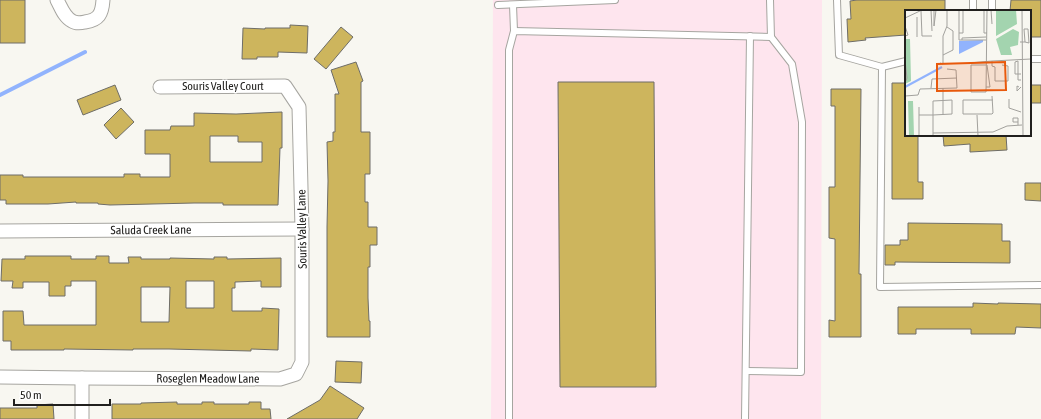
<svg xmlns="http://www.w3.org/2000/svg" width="1041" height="419" viewBox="0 0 1041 419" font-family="'Asap Condensed',sans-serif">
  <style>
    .commercial { fill: #fee5ee }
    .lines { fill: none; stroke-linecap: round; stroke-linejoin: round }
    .stream { stroke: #91b3fd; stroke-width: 4 }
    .building { fill: #cdb55d; stroke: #6e6d68; fill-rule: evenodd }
    .service-casing { stroke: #a6a5a0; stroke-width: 8 }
    .minor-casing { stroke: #a6a5a0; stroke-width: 15 }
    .service { stroke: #fff; stroke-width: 6 }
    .minor { stroke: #fff; stroke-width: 13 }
    .labels { text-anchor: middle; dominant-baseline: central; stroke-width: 3; stroke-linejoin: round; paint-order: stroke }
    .street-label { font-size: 12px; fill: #21201e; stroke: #fff }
    .inset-river { fill: none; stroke: #91b3fd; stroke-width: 2 }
    .inset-road { fill: none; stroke: #a2a19d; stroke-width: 1 }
    .view { fill: #e8590c; fill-opacity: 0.15; stroke: #e8590c; stroke-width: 2 }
    .inset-edge { fill: none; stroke: #21201e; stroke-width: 2 }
  </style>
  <rect width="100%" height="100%" fill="#f8f7f1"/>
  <polygon class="commercial" points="493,0 822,0 821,419 491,419"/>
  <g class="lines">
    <polyline class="stream" points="0,95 85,52"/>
  </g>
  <g class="building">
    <rect x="0" y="0" width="25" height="43"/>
    <polygon points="857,0 945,0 945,11 906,11 906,35 865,38 866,40 848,42 847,19 851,19 850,1"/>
    <polygon points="1011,0 1041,0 1041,37 1030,37 1030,11 1010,11"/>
    <polygon points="290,25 308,26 307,53 278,52 278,57 257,57 257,59 242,59 243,28 265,29 265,28 290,28"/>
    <polygon points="341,27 353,37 326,69 314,59"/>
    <polygon points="356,62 363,81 361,82 361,132 370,132 370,174 365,174 365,202 368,202 368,227 377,227 377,245 370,245 370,267 368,267 368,298 369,321 370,321 370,337 327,337 327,227 328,181 327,142 333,141 333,132 335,132 335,94 339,94 331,70"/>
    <polygon points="558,82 654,82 656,387 560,387"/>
    <polygon points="892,83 906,83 906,135 918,135 918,182 923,182 923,199 892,199"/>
    <polygon points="115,85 121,100 83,115 77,100"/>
    <rect x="1030" y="85" width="11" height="18"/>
    <polygon points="831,89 861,89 859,274 861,274 861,337 829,337 829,320 835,321 835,239 829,238 829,187 835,187 835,106 831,106"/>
    <polygon points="121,108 134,122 116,139 104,125"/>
    <path d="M282 112V148H280L278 205H223V203H194L110 205 98 204V203H76V202L48 204H6V200H0V175H23V177H124V174H140V177H170V154H145V130H170L171 126H194V113L236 114ZM210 136H238V142H262V162H210Z"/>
    <polygon points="943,135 1006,135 1007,150 970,152 970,144 944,146"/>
    <polygon points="1025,183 1041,183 1041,201 1025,200"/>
    <polygon points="908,223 1002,224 1002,241 1010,241 1010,263 895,262 895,265 885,265 885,245 900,245 900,240 908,240"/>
    <path d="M25 256H71V259H96V256H109V263H129L128 257H141V259H170V258L214 259V257H227V259L281 258V287H261V281L235 282V288H232V311H262V308L279 309 278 350 251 349V351L169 349H133V350L64 349V350H11V341H3V311H23L24 325H96V281H71V286H65V296H49V282H23V288H12L13 281H1L2 259H25ZM186 281H214V308H186ZM141 287H170L169 322H141Z"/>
    <polygon points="973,303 998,304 998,303 1041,304 1041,328 1016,327 1015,334 971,334 971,329 916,329 916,334 898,334 898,307 973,307"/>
    <polygon points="336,361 362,362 361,383 335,382"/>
    <polygon points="330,386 364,408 357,419 287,419 320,400"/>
    <polygon points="177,402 177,404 202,404 202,402 214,402 214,404 249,404 249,402 261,402 261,409 270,409 271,419 112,419 112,404 141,404 141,403"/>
    <polygon points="53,404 54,419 0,419 0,408 37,408 37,405"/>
  </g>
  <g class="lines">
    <defs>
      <g id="service">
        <polyline points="837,0 839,55 882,67 880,287 1041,285"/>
        <polyline points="973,0 973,11"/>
        <polyline points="992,0 992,11"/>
        <polyline points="498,5 615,0"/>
        <polyline points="513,5 514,31"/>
        <polyline points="1030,59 1041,59"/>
        <polyline points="882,67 906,61"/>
        <polyline points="746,371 801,372 802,122 792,64 771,37"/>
        <polyline points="509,419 509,50 514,31 771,37 770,0"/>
        <polyline points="745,419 750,36"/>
      </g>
      <g id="minor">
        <path d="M57 0C61 7 64 17 72 21 75 23 81 23 85 22 99 20 102 14 103 0"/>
        <path id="s1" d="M0 231 302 229"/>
        <path id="s2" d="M0 377 82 378 280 379 296 374 302 362V229L299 107 285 86 160 87"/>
        <polyline points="82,419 82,378"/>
      </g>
    </defs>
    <use href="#service" class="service-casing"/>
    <use href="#minor" class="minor-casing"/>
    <use href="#service" class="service"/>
    <use href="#minor" class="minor"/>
  </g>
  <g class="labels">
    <g class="street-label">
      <text x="223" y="86">Souris Valley Court</text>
      <text transform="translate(302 229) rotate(-91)">Souris Valley Lane</text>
      <text stroke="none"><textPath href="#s1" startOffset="151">Saluda Creek Lane</textPath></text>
      <text stroke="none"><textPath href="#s2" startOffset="208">Roseglen Meadow Lane</textPath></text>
    </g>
  </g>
  <g transform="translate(905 10)">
    <rect width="126" height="126" fill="#f8f7f1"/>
    <path d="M91 0H111L112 14 91 26ZM108 19 114 22 113 35 105 37 107 45H96L91 29ZM0 29H5L6 71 0 74ZM3 91H8L9 126H4Z" fill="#a3d4af"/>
    <path d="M78 30V32L54 44V31Z" fill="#91b3fd"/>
    <path class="inset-river" d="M0 77 37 57"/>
    <path class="inset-road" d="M26 0 27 21M29 0V16M54 0V23H58V0M79 0V23H82M86 0 87 14M117 0 118 126M16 1 17 26H27M0 8 17 0M0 16 3 25 0 26M29 16 31 0M54 23V30H81M12 27V7M57 30V28L81 27M115 32H120L119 19H123L124 33 120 32M38 45 48 40V21L42 17M0 50 2 68 0 73M110 52 113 51V70H116M110 52V64H116M35 53 38 54V26L42 16V0M64 53 87 51M81 55H66V82H81L82 0M97 55 103 56V71H90V57L87 56V51L126 49M81 77H85L82 55M114 77 112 76V81L116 77M26 78 27 69 52 68M38 78V105M0 86 13 85 15 79 52 78 51 60 42 59M87 86 88 103 87 104H58V90H88M104 89V98L116 102M14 97V126M14 105H28L47 104V90L28 91V126M72 105 73 126M113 112V108H108V112H113V115M28 123 88 122 102 116 117 115"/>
    <path class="view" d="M100 52 101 80 32 81V54Z"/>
    <rect width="126" height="126" class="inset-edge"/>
  </g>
  <path d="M14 399v6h96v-6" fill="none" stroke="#21201e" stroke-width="2"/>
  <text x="20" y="399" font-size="12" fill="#21201e" stroke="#ffffff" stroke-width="3" paint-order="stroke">50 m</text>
</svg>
